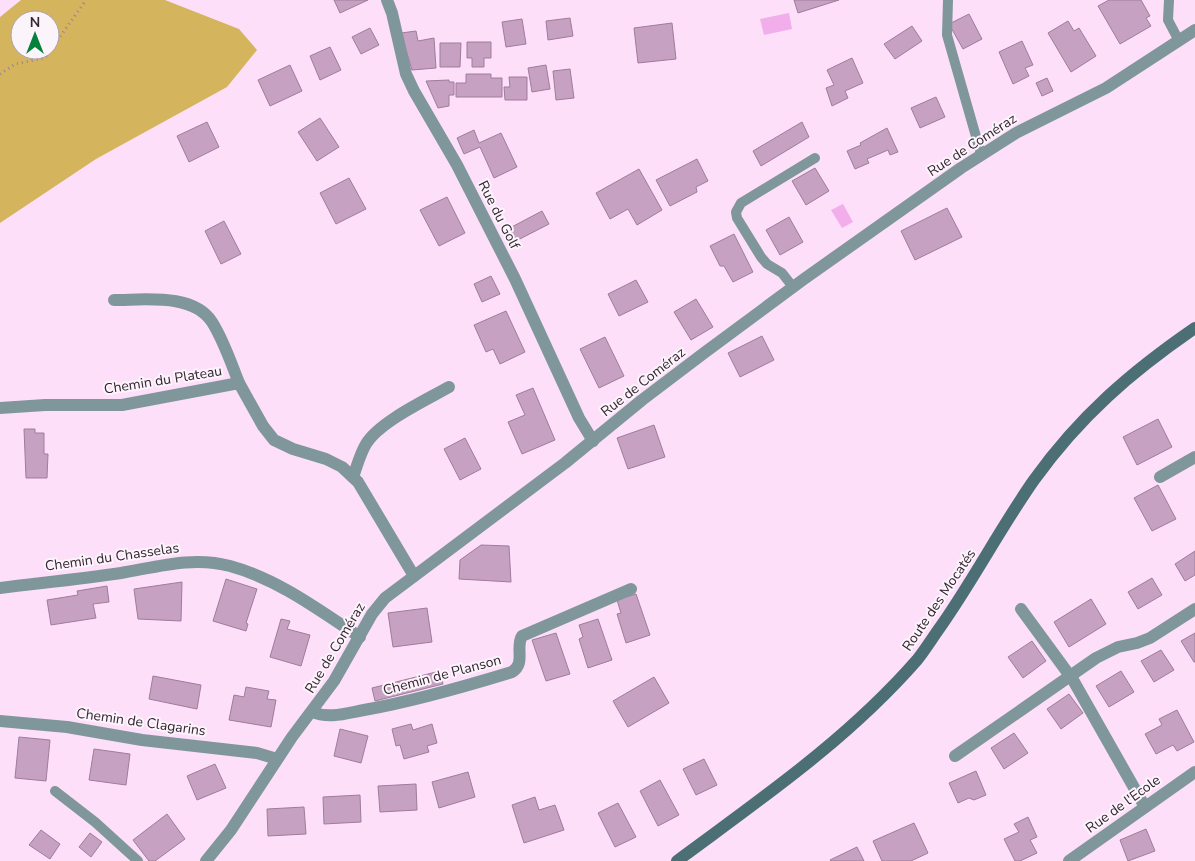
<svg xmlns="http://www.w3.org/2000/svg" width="1195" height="861" viewBox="0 0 1195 861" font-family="'Nunito Sans',sans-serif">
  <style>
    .forest { fill: #d4b55e; fill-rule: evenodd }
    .water { fill: #f2adeb }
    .building { fill: #c6a1c1; stroke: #9f7c9b }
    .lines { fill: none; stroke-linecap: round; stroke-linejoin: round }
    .path { stroke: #998296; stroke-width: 3; stroke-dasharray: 1 4; stroke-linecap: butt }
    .lane { stroke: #7f979b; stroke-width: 10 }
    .street { stroke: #7f979b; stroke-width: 12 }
    .secondary { stroke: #4b6f75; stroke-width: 12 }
    .labels { text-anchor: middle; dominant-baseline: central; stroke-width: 4; stroke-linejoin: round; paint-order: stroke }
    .street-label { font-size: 14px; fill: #342532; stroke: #fcf4fb }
  </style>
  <rect width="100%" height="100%" fill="#fedffa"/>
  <path class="forest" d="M21 0H165L239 29 257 50 227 87 96 159 0 223V17ZM20 20H50V50H20Z"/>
  <g class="water">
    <polygon points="789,13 792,29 764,35 760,19"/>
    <polygon points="843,204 853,222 842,228 831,210"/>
  </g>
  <g class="building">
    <polygon points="334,0 368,0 340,13"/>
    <polygon points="794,0 839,0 798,13"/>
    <polygon points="1109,0 1141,0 1150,16 1146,18 1151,26 1120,44 1098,6"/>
    <polygon points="969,14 982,39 963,49 949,24"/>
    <polygon points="570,18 573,36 548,40 546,21"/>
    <polygon points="522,19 526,44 506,47 502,22"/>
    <polygon points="1068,21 1074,31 1079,28 1096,56 1071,72 1048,33"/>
    <polygon points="672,23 676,59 638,63 634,28"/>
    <polygon points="912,26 922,41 895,59 884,44"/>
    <polygon points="370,28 379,45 361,54 352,37"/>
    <polygon points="416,31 418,41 434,38 436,68 412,70 401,33"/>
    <polygon points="1022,41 1033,65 1025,68 1029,76 1013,84 999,52"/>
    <polygon points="467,42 491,42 491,58 484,58 484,67 472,67 472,58 467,58"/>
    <polygon points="440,43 461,43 460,67 440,67"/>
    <polygon points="330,47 341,70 320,80 310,56"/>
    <polygon points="852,58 863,83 845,91 848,98 832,106 826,88 834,85 827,70"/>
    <polygon points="290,65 302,91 270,106 258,80"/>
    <polygon points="546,65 550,89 532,92 528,68"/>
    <polygon points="570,69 574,98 556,100 553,71"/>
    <polygon points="466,74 491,74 491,78 502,78 502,97 456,97 456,83 466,83"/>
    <polygon points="509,77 527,77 527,100 505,100 504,87 510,87"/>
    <polygon points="1047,78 1053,91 1042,96 1036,83"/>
    <polygon points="449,80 449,82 454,82 454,95 449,95 449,106 438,108 426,81"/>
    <polygon points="936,97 945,117 920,128 911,108"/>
    <polygon points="320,118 339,147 317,161 298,132"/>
    <polygon points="207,122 219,147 189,162 177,136"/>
    <polygon points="802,122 809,137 761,166 753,151"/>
    <polygon points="887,128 898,152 890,155 888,150 867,159 869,163 855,169 847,151 861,145 860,143"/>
    <polygon points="474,130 479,143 501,133 517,167 494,178 480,147 464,154 457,138"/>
    <polygon points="697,159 708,181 696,187 697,192 670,206 656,180"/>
    <polygon points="815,168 829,191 806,205 792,181"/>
    <polygon points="639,169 662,210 637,225 628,209 610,219 596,193"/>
    <polygon points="349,178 366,209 336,224 320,193"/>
    <polygon points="447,197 465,233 439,246 420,210"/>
    <polygon points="947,208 962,237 915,260 901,231"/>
    <polygon points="542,211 549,224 512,243 506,230"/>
    <polygon points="789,217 803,242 780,255 766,230"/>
    <polygon points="224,221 241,254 221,264 205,231"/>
    <polygon points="734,234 753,272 733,282 724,266 720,266 710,246"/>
    <polygon points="491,276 500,294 482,302 474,284"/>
    <polygon points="636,280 648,302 619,316 608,294"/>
    <polygon points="696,299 713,327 691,340 674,312"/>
    <polygon points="506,311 525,352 500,364 493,349 486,352 474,325"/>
    <polygon points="762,336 774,360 740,377 728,353"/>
    <polygon points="605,337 624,376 599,388 580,349"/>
    <polygon points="533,388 555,440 522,454 508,422 525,415 516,395"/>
    <polygon points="1158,419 1172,447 1137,465 1123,437"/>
    <polygon points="654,425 665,457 628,469 617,438"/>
    <polygon points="24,429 35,429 35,433 44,433 44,454 48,454 47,478 26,478"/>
    <polygon points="465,438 481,469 460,480 444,449"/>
    <polygon points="1158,485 1176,519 1152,531 1134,498"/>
    <polygon points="481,545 509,546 511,582 459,579 460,560"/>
    <polygon points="1195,551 1195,575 1185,581 1175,564"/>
    <polygon points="1152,578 1162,595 1138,609 1128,592"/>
    <polygon points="226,579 257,589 246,623 248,624 246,631 213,621"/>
    <polygon points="182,582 181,621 138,619 134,589"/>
    <polygon points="107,586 109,602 93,604 96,618 51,625 47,600 78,595 77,591"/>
    <polygon points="636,594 650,635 626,643 617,614 621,613 617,600"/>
    <polygon points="1091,599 1106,624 1069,647 1054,622"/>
    <polygon points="427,608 432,642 393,647 388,613"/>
    <polygon points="281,619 290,621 287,629 310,635 301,666 270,657"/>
    <polygon points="598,619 612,660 588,668 579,639 583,637 579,625"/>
    <polygon points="556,633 570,674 546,681 532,640"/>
    <polygon points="1195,633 1195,662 1194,662 1181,641"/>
    <polygon points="1032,641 1046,661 1023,678 1008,657"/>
    <polygon points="1161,650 1174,670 1154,682 1141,661"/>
    <polygon points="440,671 443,684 375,701 372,688"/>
    <polygon points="1121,671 1134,692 1109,707 1096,686"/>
    <polygon points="153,676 201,685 197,709 149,699"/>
    <polygon points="654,677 669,703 628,727 613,701"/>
    <polygon points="246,687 269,691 267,699 276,700 271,727 229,720 234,695 244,697"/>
    <polygon points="1069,694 1083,713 1061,729 1047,709"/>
    <polygon points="1177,710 1194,742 1177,751 1173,745 1156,754 1145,734 1162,725 1159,719"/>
    <polygon points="411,724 413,730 432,724 437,743 427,746 429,752 404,759 400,745 396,746 392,729"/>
    <polygon points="340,729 368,736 361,763 334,756"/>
    <polygon points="1014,733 1028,753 1004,769 991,748"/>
    <polygon points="19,737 50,740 46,781 15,778"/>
    <polygon points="94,749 130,754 126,785 89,780"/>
    <polygon points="704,759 717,785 696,795 683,769"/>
    <polygon points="215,764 226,788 197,800 187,776"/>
    <polygon points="976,771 986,795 974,800 969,798 958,803 949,783"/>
    <polygon points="468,772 475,797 439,808 432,782"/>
    <polygon points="660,780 679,815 658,826 640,791"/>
    <polygon points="416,784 417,810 380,812 378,786"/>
    <polygon points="360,795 361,822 324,824 323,797"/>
    <polygon points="535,797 539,810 555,805 564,830 524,843 512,805"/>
    <polygon points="618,803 636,837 615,847 598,813"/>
    <polygon points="304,807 306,834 268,836 267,809"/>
    <polygon points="167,814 185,839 155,861 149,861 133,840"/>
    <polygon points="1028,817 1037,837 1030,840 1037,853 1020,861 1015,861 1004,839 1019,832 1014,824"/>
    <polygon points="914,823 928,853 911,861 882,861 873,841"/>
    <polygon points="1146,829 1155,851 1128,861 1120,840"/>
    <polygon points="41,830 60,844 50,859 29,845"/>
    <polygon points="90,833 102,842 91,857 79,847"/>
    <polygon points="857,847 864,861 831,861 830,860"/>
  </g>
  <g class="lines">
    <polyline class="path" points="0,74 15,64 45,58 86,0"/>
    <g class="lane">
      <polyline points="948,0 947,35 981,154"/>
      <polyline points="1169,0 1168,20 1179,41"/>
      <polyline points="793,287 782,273 767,264 761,257 737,218 736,212 741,203 815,158"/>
      <polyline points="55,791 95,822 138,861"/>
    </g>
    <g class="street">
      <polyline points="387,0 392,13 406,74 414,91 457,165 515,279 579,418 593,441"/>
      <path d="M114 300C145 300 193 293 212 322 224 341 231 363 239 383"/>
      <polyline points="0,408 45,405 122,405 239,383 263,426 274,440 293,449 326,459 342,467 358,482 414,576"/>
      <path d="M353 477C357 466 360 454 366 444 379 422 426 400 449 387"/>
      <polyline points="1160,477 1195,457"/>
      <path d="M0 588C40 583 81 579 121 573 157 567 193 556 230 566 278 579 319 610 360 637"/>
      <polyline points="1021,609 1073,680 1145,807"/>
      <path d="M312 712C329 719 347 713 364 710 415 701 463 687 512 672 526 664 515 647 522 636L631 589"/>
      <polyline points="0,721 67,727 142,740 257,753 277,759"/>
      <polyline points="955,756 1096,658 1118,647 1137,643 1150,638 1195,609"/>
      <polyline points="206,861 231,830 292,737 334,681 372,614 385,598 565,463 642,400 704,353 804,279 961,168 1016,133 1106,88 1195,30"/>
      <polyline points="1069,861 1195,772"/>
    </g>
    <path class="secondary" d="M677 861C762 798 847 740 917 660 925 650 933 637 941 626 974 579 1001 527 1034 480 1080 416 1131 372 1195 328"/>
  </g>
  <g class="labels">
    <g class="street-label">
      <text transform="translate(972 145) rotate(-33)">Rue de Coméraz</text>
      <text transform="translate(499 215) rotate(63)">Rue du Golf</text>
      <text transform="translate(163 380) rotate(-9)">Chemin du Plateau</text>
      <text transform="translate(643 382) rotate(-38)">Rue de Coméraz</text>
      <text transform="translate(112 557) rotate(-8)">Chemin du Chasselas</text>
      <text transform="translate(939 600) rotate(-56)">Route des Mocatés</text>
      <text transform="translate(335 648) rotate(-59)">Rue de Coméraz</text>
      <text transform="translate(442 675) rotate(-15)">Chemin de Planson</text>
      <text transform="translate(141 722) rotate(8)">Chemin de Clagarins</text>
      <text transform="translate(1123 804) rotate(-36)">Rue de l'Ecole</text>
    </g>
  </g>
  <g transform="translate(35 35)"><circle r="24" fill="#fcf4fb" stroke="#aca1ab"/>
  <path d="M0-4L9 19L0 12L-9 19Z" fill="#04823b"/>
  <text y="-8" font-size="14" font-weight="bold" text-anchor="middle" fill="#342532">N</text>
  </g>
</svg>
